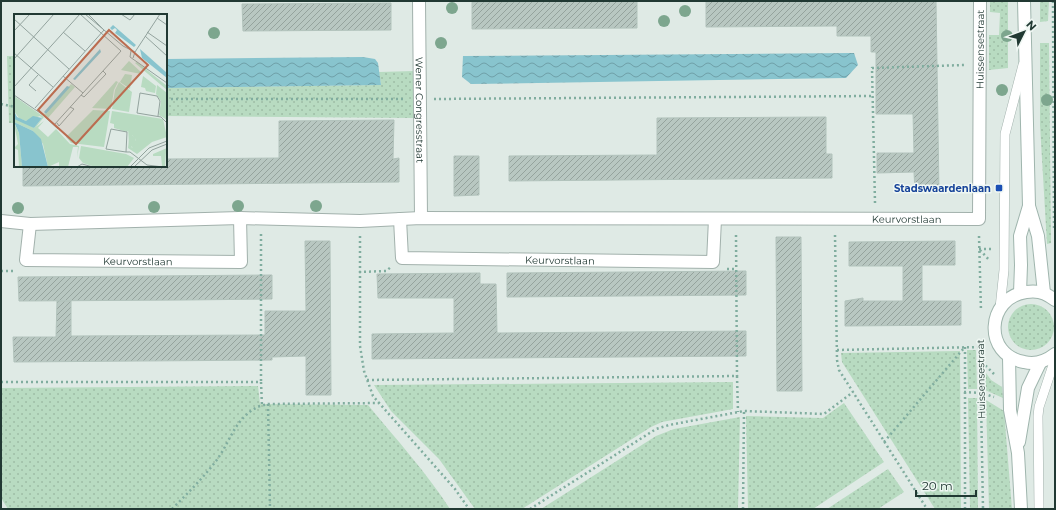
<svg xmlns="http://www.w3.org/2000/svg" width="1056" height="510" viewBox="0 0 1056 510" font-family="Montserrat,sans-serif">
  <style>
    .grass { fill: url(#grass-dots) }
    .water { fill: url(#water-waves) }
    .building { fill: url(#building-hatch); stroke: #b2c3bc }
    .lines { fill: none; stroke-linecap: round; stroke-linejoin: round }
    .lane-casing { stroke: #a2b1ac; stroke-width: 10 }
    .street-casing { stroke: #a2b1ac; stroke-width: 14 }
    .secondary-casing { stroke: #9fb5ad; stroke-width: 14 }
    .path { stroke: #80ad9f; stroke-width: 2.5; stroke-dasharray: 2 3; stroke-linecap: butt }
    .lane { stroke: #fff; stroke-width: 9 }
    .street { stroke: #fff; stroke-width: 12 }
    .secondary { stroke: #fff; stroke-width: 12 }
    .tree { fill: #7da68e }
    .transit-dot { fill: #1a4fb4; stroke: #eff7f3; stroke-width: 1.5 }
    .labels { text-anchor: middle; dominant-baseline: central; stroke-width: 3; stroke-linejoin: round; paint-order: stroke }
    .street-label { font-size: 10px; fill: #213933; stroke: #eff7f3 }
    .transit-label { font-size: 10px; font-weight: bold; fill: #164399; stroke: #eff7f3; text-anchor: end }
    .inset-road { fill: none; stroke: #93a39e; stroke-width: 1 }
    .view { fill: #bb6c50; fill-opacity: 0.15; stroke: #bb6c50; stroke-width: 2 }
    .inset-edge { fill: none; stroke: #213933; stroke-width: 2 }
  </style>
  <defs>
    <pattern id="grass-dots" width="8" height="8" patternUnits="userSpaceOnUse"><rect width="8" height="8" fill="#b8dbc1"/><path d="M2 2h.1M6 6h.1" fill="none" stroke="#9ebda6" stroke-width="1.8" stroke-linecap="round"/></pattern>
    <pattern id="water-waves" width="16" height="10" patternUnits="userSpaceOnUse"><rect width="16" height="10" fill="#88c4ce"/><path d="M0 5q4-4 8 0t8 0" fill="none" stroke="#6fa0a8"/></pattern>
    <pattern id="building-hatch" width="6" height="6" patternUnits="userSpaceOnUse"><rect width="6" height="6" fill="#b8c7c1"/><path d="M-1 1l2-2M0 6l6-6M5 7l2-2" fill="none" stroke="#95a39d"/></pattern>
  </defs>
  <rect width="100%" height="100%" fill="#dfeae5"/>
  <g class="grass">
    <polygon points="990,1 1008,1 1008,68 989,70 989,35 999,35 1000,13 990,12"/>
    <polygon points="1040,1 1049,1 1048,21 1040,22"/>
    <polygon points="1040,43 1049,43 1051,243 1047,244 1040,125"/>
    <polygon points="7,56 15,56 15,123 9,123"/>
    <polygon points="414,71 414,118 166,116 166,88 381,85 379,72"/>
    <circle cx="1031" cy="327" r="23"/>
    <polygon points="967,350 976,350 977,389 968,389"/>
    <polygon points="960,351 961,509 935,509 842,362 841,353"/>
    <polygon points="986,373 991,380 1002,387 1003,398 985,390"/>
    <polygon points="733,382 733,409 662,422 651,427 522,509 475,509 439,459 391,411 374,385"/>
    <path d="M258 386 260 404 368 405C396 439 426 472 450 509H8L1 498V388Z"/>
    <polygon points="968,398 977,398 978,509 970,509"/>
    <polygon points="986,400 1004,411 1012,509 989,509"/>
    <polygon points="844,403 884,462 813,509 748,509 746,416 823,418"/>
    <polygon points="740,417 738,509 541,509 656,436 674,429"/>
    <polygon points="888,469 904,492 878,509 827,509"/>
  </g>
  <g class="water">
    <polygon points="854,53 858,65 846,78 471,84 462,77 463,56"/>
    <polygon points="363,57 375,59 378,63 381,85 166,88 166,59"/>
  </g>
  <g class="building">
    <polygon points="637,1 637,28 472,29 472,2"/>
    <polygon points="706,1 936,1 939,192 915,192 914,172 877,173 877,153 914,153 913,114 876,114 876,52 871,52 871,36 837,36 837,26 706,27"/>
    <polygon points="391,3 391,30 243,31 242,4"/>
    <polygon points="826,117 826,154 832,154 832,178 509,181 509,156 657,155 657,118"/>
    <polygon points="394,120 393,159 399,158 399,182 23,186 23,166 166,166 166,159 279,158 279,121"/>
    <polygon points="454,156 479,156 479,195 454,196"/>
    <polygon points="776,237 801,237 802,391 777,391"/>
    <polygon points="305,241 330,241 331,395 306,395 306,356 272,357 272,360 14,362 13,337 56,337 57,301 71,301 71,336 265,335 265,311 306,311"/>
    <polygon points="955,241 955,265 922,265 922,301 961,301 961,325 845,326 845,301 863,298 863,301 903,301 903,266 849,266 849,242"/>
    <polygon points="746,271 746,295 507,297 507,273"/>
    <polygon points="480,273 480,284 496,284 497,333 746,331 746,356 372,359 372,334 454,333 454,298 378,298 377,274"/>
    <polygon points="272,275 272,299 185,300 19,301 18,277"/>
  </g>
  <g class="lines">
    <defs>
      <g id="lane">
        <polyline points="1000,308 1004,270 1005,134 1023,65"/>
        <polyline points="1039,509 1038,416 1039,407 1055,359"/>
      </g>
      <g id="street">
        <path id="s1" d="M419 1 421 218"/>
        <path id="s2" d="M400 219 402 258 713 262 715 219"/>
        <path id="s3" d="M1 221 30 224 240 218 360 221 421 218 979 219 980 1"/>
        <path id="s4" d="M30 224 26 260 241 262 240 218"/>
      </g>
      <g id="secondary">
        <polyline points="1024,1 1029,206 1038,236 1044,293"/>
        <polyline points="1020,293 1021,265 1020,236 1029,206"/>
        <path d="M1055 300C1052 298 1048 295 1045 294 1039 291 1032 291 1026 292 986 298 983 355 1024 362 1036 365 1046 361 1055 354"/>
        <polyline points="1009,357 1010,410 1018,453 1021,509"/>
        <polyline points="1019,442 1028,388 1040,363"/>
      </g>
    </defs>
    <use href="#lane" class="lane-casing"/>
    <use href="#street" class="street-casing"/>
    <use href="#secondary" class="secondary-casing"/>
    <g class="path">
      <polyline points="1053,1 1054,228"/>
      <polyline points="166,99 403,99"/>
      <polyline points="434,99 872,96"/>
      <polyline points="1,104 15,107"/>
      <polyline points="875,203 872,68 964,65"/>
      <polyline points="261,234 261,382"/>
      <polyline points="736,235 737,376"/>
      <polyline points="835,235 837,360 839,370 927,509"/>
      <polyline points="360,236 360,346 364,371 373,396 455,489 469,509"/>
      <polyline points="979,236 981,311"/>
      <polyline points="979,249 991,249"/>
      <polyline points="980,250 990,261"/>
      <polyline points="727,269 736,269"/>
      <polyline points="1,271 14,271"/>
      <polyline points="359,272 386,271 391,267"/>
      <polyline points="980,346 983,509"/>
      <polyline points="965,347 965,509"/>
      <polyline points="837,350 980,347"/>
      <polyline points="982,362 994,374"/>
      <polyline points="367,380 737,376 738,412"/>
      <polyline points="1,382 261,382 262,406"/>
      <polyline points="964,392 982,393 994,397"/>
      <polyline points="268,404 270,509"/>
      <polyline points="884,442 964,348"/>
      <path d="M172 509C188 493 203 478 216 461 229 444 234 421 254 409 258 406 264 405 268 404L379 403"/>
      <polyline points="530,509 656,429 669,425 744,411 824,414 853,392"/>
      <polyline points="743,509 744,412"/>
    </g>
    <use href="#lane" class="lane"/>
    <use href="#street" class="street"/>
    <use href="#secondary" class="secondary"/>
  </g>
  <g class="tree">
    <circle cx="452" cy="8" r="6"/>
    <circle cx="685" cy="11" r="6"/>
    <circle cx="664" cy="21" r="6"/>
    <circle cx="214" cy="33" r="6"/>
    <circle cx="1007" cy="36" r="6"/>
    <circle cx="441" cy="43" r="6"/>
    <circle cx="1002" cy="90" r="6"/>
    <circle cx="1047" cy="100" r="6"/>
    <circle cx="238" cy="206" r="6"/>
    <circle cx="316" cy="206" r="6"/>
    <circle cx="154" cy="207" r="6"/>
    <circle cx="18" cy="208" r="6"/>
  </g>
  <rect class="transit-dot" x="995" y="184" width="8" height="8" rx="2"/>
  <g class="labels">
    <g class="street-label">
      <text stroke="none"><textPath href="#s3" startOffset="1148">Huissensestraat</textPath></text>
      <text stroke="none"><textPath href="#s1" startOffset="109">Wener Congresstraat</textPath></text>
      <text stroke="none"><textPath href="#s3" startOffset="906">Keurvorstlaan</textPath></text>
      <text stroke="none"><textPath href="#s2" startOffset="197">Keurvorstlaan</textPath></text>
      <text stroke="none"><textPath href="#s4" startOffset="148">Keurvorstlaan</textPath></text>
      <text transform="translate(981 379) rotate(-91)">Huissensestraat</text>
    </g>
    <g class="transit-label">
      <text x="991" y="188">Stadswaardenlaan</text>
    </g>
  </g>
  <g transform="translate(14 14)">
    <rect width="153" height="153" fill="#dfeae5"/>
    <path d="M115 47 128 59 127 60 107 56ZM123 48 153 72V76L121 49ZM111 60 118 61 116 75 106 68ZM129 62 142 72 141 79 132 77 131 74 127 73ZM102 67 104 68 100 76 97 95 78 94ZM105 68 118 78 115 98 98 95 101 76ZM57 70 61 73 34 104 28 99 32 100ZM143 71 153 79V106L145 101 147 87 142 80ZM0 82 30 103 22 113 30 107 24 114 34 123 42 115 56 130 65 132 63 144 64 133H59L54 153H45V148L34 153 29 130 19 117 0 108V105L4 106 5 104 0 97ZM26 102 28 104 20 114 7 105 12 107ZM79 96 96 97 90 133 57 129 52 123ZM98 97 149 105 153 123 138 128 123 140 114 134 115 126 118 134 122 125 118 121V114L113 118 100 114V110L96 109ZM0 109 5 119 8 153H5L4 136 0 134 4 130ZM67 132 112 140 120 144 113 153H81L69 149 65 144ZM153 134 152 138 151 152H148L147 142H139V140Z" fill="#b8dbc1" fill-rule="evenodd"/>
    <path d="M114 113 118 114V121L122 124 120 134 115 131Z" fill="#b8dbc1"/>
    <path d="M99 11 122 31 120 33 101 19 103 16 101 14 98 16 96 14ZM86 35 87 38 61 66 59 65ZM126 35 153 59V64L128 44ZM53 72 56 73 32 100 30 98ZM0 97 3 103 12 107 19 102 28 104 20 114 0 105ZM0 108 19 117 27 125 34 153H8L5 119Z" fill="#88c4ce"/>
    <path class="inset-road" d="M71 0 109 32 121 38 119 44M74 0 90 16M107 0 116 6 121 0M143 4 153 11M0 5 55 55M0 17 16 0M49 18 71 37M133 18 153 32M131 22 153 42M117 37 116 43 153 69M121 38 146 0M0 39 39 73M0 45 40 0M49 62 69 79M0 73 66 0M22 77 15 71 24 61M0 81 29 101 44 115M67 81 70 83 92 60 89 57M21 94 90 16M144 102 146 87 143 82 126 79 123 99 147 103 153 109M43 109 45 112 60 95 56 93M40 111 107 37 66 0M97 115 113 118 112 138 92 135ZM112 138H116L133 151 149 153M63 153 68 150 79 153M116 153 135 134 153 127M120 153 138 136 153 130"/>
    <path class="view" d="M95 16 134 51 62 130 24 96Z"/>
    <rect width="153" height="153" class="inset-edge"/>
  </g>
  <rect width="1056" height="510" fill="none" stroke="#213933" stroke-width="4"/>
  <g transform="translate(1024 32) rotate(48)" stroke="#eff7f3" stroke-width="3" paint-order="stroke">
  <path d="M0-3L7 15L0 10L-7 15Z" fill="#213933"/>
  <text y="-6" font-size="11" font-weight="bold" text-anchor="middle" fill="#213933">N</text>
  </g>
  <path d="M916 490v6h60v-6" fill="none" stroke="#213933" stroke-width="2"/>
  <text x="922" y="490" font-size="12" fill="#213933" stroke="#eff7f3" stroke-width="3" paint-order="stroke">20 m</text>
</svg>
